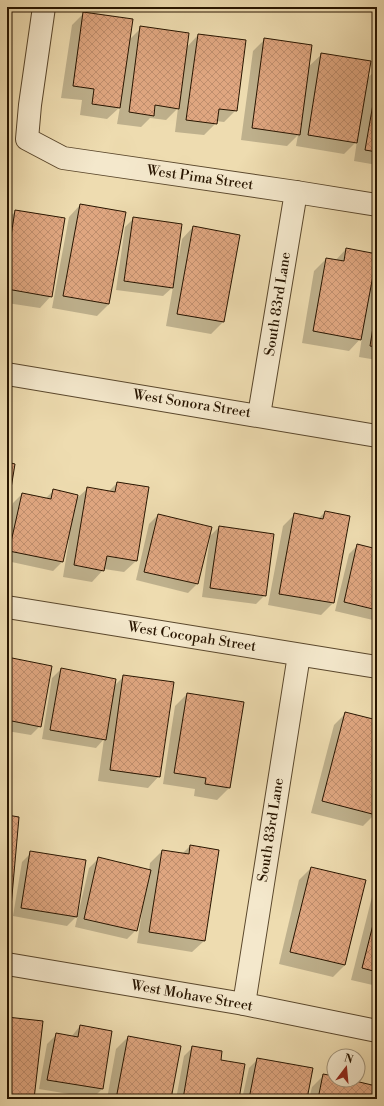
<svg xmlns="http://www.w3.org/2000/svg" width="384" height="1106" viewBox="0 0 384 1106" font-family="'Libre Bodoni',serif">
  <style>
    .shadow { fill: #0003 }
    .building { fill: url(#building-cross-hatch); stroke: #281500 }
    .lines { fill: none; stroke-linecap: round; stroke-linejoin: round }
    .minor-casing { stroke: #5a472c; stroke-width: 24 }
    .tertiary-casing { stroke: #5a472c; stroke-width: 24 }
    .minor { stroke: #f4e8cc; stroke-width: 22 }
    .tertiary { stroke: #f4e8cc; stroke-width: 22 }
    .labels { text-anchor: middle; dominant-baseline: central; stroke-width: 3; stroke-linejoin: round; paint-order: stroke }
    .street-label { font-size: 14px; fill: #281500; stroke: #f4e8cc }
  </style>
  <defs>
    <pattern id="building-cross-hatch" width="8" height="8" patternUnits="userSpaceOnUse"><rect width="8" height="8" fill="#dfa680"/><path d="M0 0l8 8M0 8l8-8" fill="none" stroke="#bf8e6d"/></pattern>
  </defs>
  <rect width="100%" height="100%" fill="#eedcb0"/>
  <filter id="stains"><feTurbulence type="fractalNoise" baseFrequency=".005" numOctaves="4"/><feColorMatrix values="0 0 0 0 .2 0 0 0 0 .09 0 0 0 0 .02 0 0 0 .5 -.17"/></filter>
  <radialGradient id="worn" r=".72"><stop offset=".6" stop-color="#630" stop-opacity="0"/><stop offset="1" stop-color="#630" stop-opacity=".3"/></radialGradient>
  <g class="shadow">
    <polygon points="364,7 377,7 377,9"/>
    <polygon points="83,14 129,40 141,28 187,47 198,35 236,110 224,122 216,121 216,123 204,135 175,132 178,108 166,120 150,118 141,127 117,124 120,107 107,119 80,115 82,100 61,98 72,25"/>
    <polygon points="265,39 308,67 322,54 367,79 377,68 377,165 354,161 357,141 344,154 296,146 298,135 287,146 241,140 253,51"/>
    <polygon points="80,205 125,213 109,304 97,316 52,308 69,217"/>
    <polygon points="16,211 51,296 40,308 7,303 7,220"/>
    <polygon points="134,218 177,256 179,256 182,239 193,227 238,235 223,322 211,334 166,326 173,287 163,296 116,290 125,227"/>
    <polygon points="346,249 373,268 377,264 377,360 359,357 362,337 349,351 302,343 314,271 326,259 335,261"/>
    <polygon points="117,483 136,561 124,572 104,569 92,582 63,577 69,540 67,540 62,562 53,571 7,561 7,532 13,503 22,494 45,499 54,490 75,500 87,489 108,492"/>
    <polygon points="325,512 333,603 321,615 268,605 283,526 295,514 318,519"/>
    <polygon points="158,515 197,584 188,593 136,580 149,524"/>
    <polygon points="219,527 265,595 256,604 202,597 210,537 209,537"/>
    <polygon points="358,545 377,550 377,621 335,611 349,554"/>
    <polygon points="7,658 40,726 31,735 7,731"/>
    <polygon points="61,669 114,686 124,676 159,776 148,788 98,781 104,739 96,748 42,739 52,678"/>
    <polygon points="187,694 229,788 217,800 194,796 195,789 163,784 175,706"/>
    <polygon points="346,713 377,721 377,806 375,814 363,826 311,813 334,725"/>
    <polygon points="190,846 204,941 192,952 137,943 142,912 141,911 136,930 127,939 75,927 89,868 98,859 149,870 150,863 162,851 182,854"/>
    <polygon points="31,853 76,917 67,926 13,916 22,862"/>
    <polygon points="311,868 365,881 345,965 333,977 279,964 299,880"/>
    <polygon points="377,885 377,986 351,980 374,889"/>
    <polygon points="80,1026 111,1032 102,1089 93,1098 39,1089 47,1044 56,1035 71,1037"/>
    <polygon points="128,1037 170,1099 107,1099 116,1049"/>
    <polygon points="193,1047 220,1061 238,1099 176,1099 184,1056"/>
    <polygon points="258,1059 305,1099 242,1099 249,1068"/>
    <polygon points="324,1075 334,1077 334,1080 346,1080 372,1099 309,1099 312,1087"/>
  </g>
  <g class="building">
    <polygon points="83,12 133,19 120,108 92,104 94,89 73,86"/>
    <polygon points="140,26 189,33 179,109 155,105 154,116 129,112"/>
    <polygon points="198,34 246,40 237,111 219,109 217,124 186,120"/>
    <polygon points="264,38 312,45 300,135 252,128"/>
    <polygon points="321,53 371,61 357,143 308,135"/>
    <polygon points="377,81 377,152 365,150"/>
    <polygon points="80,204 126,212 109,304 63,296"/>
    <polygon points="15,210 65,218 52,297 7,289 7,263"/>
    <polygon points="133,217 182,224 173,288 124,281"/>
    <polygon points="193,226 240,235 224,322 177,314"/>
    <polygon points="346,248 377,254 361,340 313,331 326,258 344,261"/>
    <polygon points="377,303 377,347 370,346"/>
    <polygon points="7,462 15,464 7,513"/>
    <polygon points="117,482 149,487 137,561 107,556 104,571 74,565 87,487 115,492"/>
    <polygon points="53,489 78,495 63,562 9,551 22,493 51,499"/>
    <polygon points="325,511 350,516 334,603 279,594 294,513 323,519"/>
    <polygon points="158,514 212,527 198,584 144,572"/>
    <polygon points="219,526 274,534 266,596 210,588"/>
    <polygon points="357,544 377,549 377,610 344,602"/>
    <polygon points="7,657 52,666 41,727 7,720"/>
    <polygon points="61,668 116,679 106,740 50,730"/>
    <polygon points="123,675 174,682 160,777 110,770"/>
    <polygon points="187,693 244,702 230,788 205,784 206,778 174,773"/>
    <polygon points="345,712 377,720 377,810 376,815 322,801"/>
    <polygon points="7,815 19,817 11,907 7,907"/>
    <polygon points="190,845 219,850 205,941 149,932 162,850 189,854"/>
    <polygon points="30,851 86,860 77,917 21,908"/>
    <polygon points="98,857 151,870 137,931 84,919"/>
    <polygon points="311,867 366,880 345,965 290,952"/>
    <polygon points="377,909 377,972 362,968"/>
    <polygon points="7,1017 43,1021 34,1099 7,1099"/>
    <polygon points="80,1025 112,1031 103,1089 47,1080 56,1033 78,1037"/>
    <polygon points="128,1036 181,1046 171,1099 116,1099"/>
    <polygon points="192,1046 222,1051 221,1060 245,1064 239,1099 183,1099"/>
    <polygon points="257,1058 313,1068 307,1099 249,1099"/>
    <polygon points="323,1074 334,1076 334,1080 351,1080 376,1086 373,1099 318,1099"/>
  </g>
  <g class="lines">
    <defs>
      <g id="minor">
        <polyline points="44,7 30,105 27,139 63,158 296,192 377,205"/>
        <polyline points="259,415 296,192"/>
        <polyline points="7,607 377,667"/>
        <polyline points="7,964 244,1004 377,1031"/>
        <polyline points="244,1004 299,655"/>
      </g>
      <polyline id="tertiary" points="7,374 377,436"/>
    </defs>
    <use href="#minor" class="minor-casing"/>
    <use href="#tertiary" class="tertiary-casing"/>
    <use href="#minor" class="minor"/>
    <use href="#tertiary" class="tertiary"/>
  </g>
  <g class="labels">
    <g class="street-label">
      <text transform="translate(200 178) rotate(8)">West Pima Street</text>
      <text transform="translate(278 304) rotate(-81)">South 83rd Lane</text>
      <text transform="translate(192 404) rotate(9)">West Sonora Street</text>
      <text transform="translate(192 637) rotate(9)">West Cocopah Street</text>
      <text transform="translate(271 830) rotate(-81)">South 83rd Lane</text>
      <text transform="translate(192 996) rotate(10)">West Mohave Street</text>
    </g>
  </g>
  <rect width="384" height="1106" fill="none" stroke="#eedcb0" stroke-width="24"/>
  <rect x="8" y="8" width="368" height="1090" fill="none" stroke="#281500" stroke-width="2"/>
  <rect x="12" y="12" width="360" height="1082" fill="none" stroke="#281500"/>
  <g transform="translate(346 1068) rotate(16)"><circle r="19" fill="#f4e8cc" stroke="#a2947a"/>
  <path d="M0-3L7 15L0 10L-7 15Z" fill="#8f2418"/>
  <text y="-6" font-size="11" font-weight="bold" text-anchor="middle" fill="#281500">N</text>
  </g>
  <rect width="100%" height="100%" filter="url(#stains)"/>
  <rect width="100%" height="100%" fill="url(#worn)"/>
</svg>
